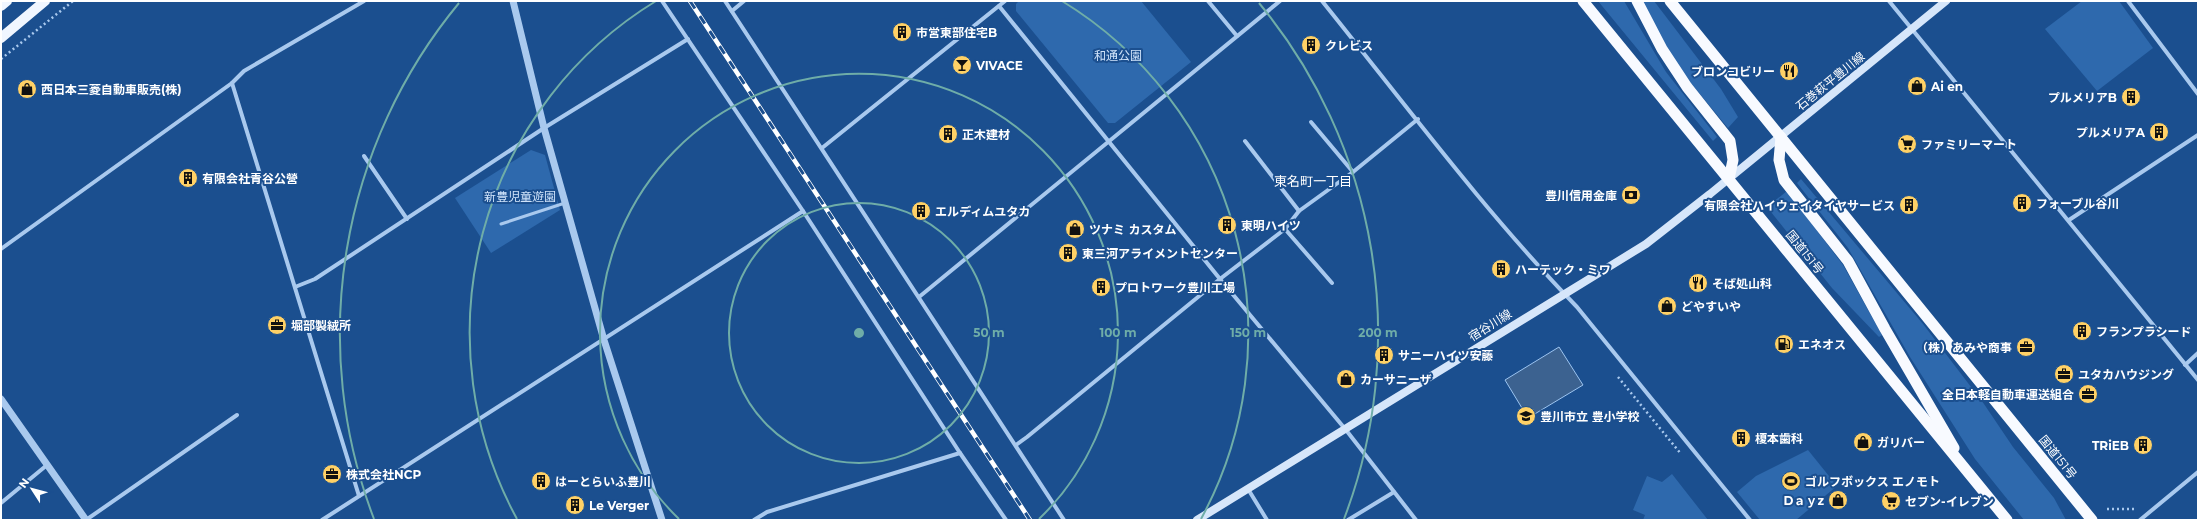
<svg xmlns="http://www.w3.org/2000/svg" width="2199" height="521" viewBox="0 0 2199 521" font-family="Montserrat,'Noto Sans JP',sans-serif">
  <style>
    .green { fill: #2e69ad }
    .water { fill: #3c6290; stroke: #9cc4f0 }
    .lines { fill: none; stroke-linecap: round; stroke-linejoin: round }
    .path { stroke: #a9c9ee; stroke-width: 2.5; stroke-dasharray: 2 3; stroke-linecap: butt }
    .service { stroke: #a9c9ee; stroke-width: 3 }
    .minor { stroke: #a9c9ee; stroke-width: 4 }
    .tertiary { stroke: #a9c9ee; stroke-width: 7 }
    .secondary { stroke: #d6e6fa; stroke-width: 8 }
    .primary { stroke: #f0f6ff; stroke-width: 10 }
    .trunk { stroke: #f8faff; stroke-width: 11 }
    .rail-casing { stroke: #fff; stroke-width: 4.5 }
    .rail { stroke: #1b4f8f; stroke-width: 3; stroke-dasharray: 9; stroke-linecap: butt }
    .ring { fill: none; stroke: #6fada8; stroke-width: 2 }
    .labels { text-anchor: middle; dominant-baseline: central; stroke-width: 4; stroke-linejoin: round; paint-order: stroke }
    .poi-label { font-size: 12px; font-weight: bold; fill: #fff; stroke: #1b4f8f; text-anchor: start }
    .park-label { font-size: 12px; fill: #cfe3fa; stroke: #1b4f8f }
    .street-label { font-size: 12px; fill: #fff; stroke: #1b4f8f }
    .neighbourhood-label { font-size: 13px; fill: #fff; stroke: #1b4f8f }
    .centre { fill: #6fada8; stroke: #1b4f8f; stroke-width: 2 }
    .ring-label { font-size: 12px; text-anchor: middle; font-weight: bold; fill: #6fada8; stroke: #1b4f8f; stroke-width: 4; stroke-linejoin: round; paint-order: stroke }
  </style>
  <rect width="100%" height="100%" fill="#1b4f8f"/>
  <g class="green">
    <polygon points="1019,1 1141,1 1191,62 1115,123 1108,123 1016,11 1016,4"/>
    <polygon points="1598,1 1624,1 1666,72 1717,137 1713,141"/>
    <polygon points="1640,1 1654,1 1721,89 1738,117 1728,128 1685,76 1661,38"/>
    <polygon points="2082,1 2119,1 2153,48 2097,91 2045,29"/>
    <polygon points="531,150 545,155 560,210 491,253 455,198"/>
    <polygon points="1801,179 1923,324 1984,404 2013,447 2054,498 2066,520 2024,520 1975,459 1910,357 1848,248 1797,183"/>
    <polygon points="1787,191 1843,265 1882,335 1879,337 1832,288 1767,207"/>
    <polygon points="1808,450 1837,486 1796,520 1760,520 1737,492 1756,476"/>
    <polygon points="1672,474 1708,520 1643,520 1645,515 1633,510 1647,476 1662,482"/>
  </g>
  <polygon class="water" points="1559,347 1583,385 1528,418 1505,380"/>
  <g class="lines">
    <g class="path">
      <polyline points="1,59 73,1"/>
      <polyline points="1721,207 1735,209"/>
      <polyline points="1618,377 1681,454"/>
      <polyline points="2107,509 2136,509"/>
    </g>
    <polyline class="service" points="501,224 565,203"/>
    <g class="minor">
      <polyline points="662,1 803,211 960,453 1006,520"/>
      <polyline points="725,1 1064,520"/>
      <polyline points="1208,1 1237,36"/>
      <path d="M1322 1C1405 104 1485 212 1577 307L1750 520"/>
      <polyline points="1889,1 2198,380"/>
      <polyline points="2128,1 2198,94"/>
      <polyline points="999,6 1220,279 1346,430 1416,520"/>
      <polyline points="732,11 744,1"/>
      <polyline points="232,83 359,496"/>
      <polyline points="1311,122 1353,172"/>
      <polyline points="1245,141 1299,211"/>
      <polyline points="822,148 1005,1"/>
      <polyline points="364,156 407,219"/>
      <polyline points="2069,220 2198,135"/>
      <polyline points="1285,229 1332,283"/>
      <polyline points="1,249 232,83 244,71 364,1"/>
      <polyline points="295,287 315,279 544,128 688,39"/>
      <polyline points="919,297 1280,1"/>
      <polyline points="2185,365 2198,353"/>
      <polyline points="1016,445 1027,437 1220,279 1285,229 1299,211 1353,172 1418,119"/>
      <polyline points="1248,489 1267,520"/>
      <polyline points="1,503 47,465"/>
      <polyline points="86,520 237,415"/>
      <polyline points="322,520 803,211"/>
      <polyline points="754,520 767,512 960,453"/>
      <polyline points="1348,520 1394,492"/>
      <polyline points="2140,520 2198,472"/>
    </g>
    <g class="tertiary">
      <polyline points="513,1 544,128 604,340 662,520"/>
      <polyline points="1,399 86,520"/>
    </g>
    <polyline class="secondary" points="1197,520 1646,244 1710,194 1946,1"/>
    <g class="primary">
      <polyline points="1,6 7,1"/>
      <polyline points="1,38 45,1"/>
    </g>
    <g class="trunk">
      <polyline points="1583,1 2007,520"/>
      <polyline points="1637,1 1662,49 1687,87 1730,141 1733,160 1729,179"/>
      <polyline points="1670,1 2092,520"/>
      <polyline points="1781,137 1779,160 1784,180 1848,261 1885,329 1954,448"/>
    </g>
    <defs>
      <polyline id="rail" points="690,1 1030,520"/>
    </defs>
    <use href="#rail" class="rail-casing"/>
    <use href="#rail" class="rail"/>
  </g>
  <g class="ring">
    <circle cx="859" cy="333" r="130"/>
    <path d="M679 519A259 259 0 1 1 1039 519"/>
    <path d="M517 519A389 389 0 0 1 656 1M1062 1A389 389 0 0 1 1201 519"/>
    <path d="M374 519A519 519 0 0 1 459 3M1259 3A519 519 0 0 1 1344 519"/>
  </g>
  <defs>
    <symbol id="building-disc" viewBox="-11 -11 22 22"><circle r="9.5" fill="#ffd166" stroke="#1b4f8f"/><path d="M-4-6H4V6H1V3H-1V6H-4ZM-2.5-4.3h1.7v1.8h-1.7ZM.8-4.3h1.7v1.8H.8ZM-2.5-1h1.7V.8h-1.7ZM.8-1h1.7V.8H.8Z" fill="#111"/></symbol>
    <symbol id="bar-disc" viewBox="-11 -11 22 22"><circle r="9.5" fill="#ffd166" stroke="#1b4f8f"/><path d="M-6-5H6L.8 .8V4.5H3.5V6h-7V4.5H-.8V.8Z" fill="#111"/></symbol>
    <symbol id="restaurant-disc" viewBox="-11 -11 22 22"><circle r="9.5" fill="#ffd166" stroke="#1b4f8f"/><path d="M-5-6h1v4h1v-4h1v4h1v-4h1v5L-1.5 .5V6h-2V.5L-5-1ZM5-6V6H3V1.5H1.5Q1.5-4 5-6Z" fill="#111"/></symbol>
    <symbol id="shop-disc" viewBox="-11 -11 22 22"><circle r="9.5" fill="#ffd166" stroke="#1b4f8f"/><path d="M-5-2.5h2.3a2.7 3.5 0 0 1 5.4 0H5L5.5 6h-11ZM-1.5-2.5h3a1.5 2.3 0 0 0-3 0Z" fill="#111"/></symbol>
    <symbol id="supermarket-disc" viewBox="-11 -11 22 22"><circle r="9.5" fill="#ffd166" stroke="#1b4f8f"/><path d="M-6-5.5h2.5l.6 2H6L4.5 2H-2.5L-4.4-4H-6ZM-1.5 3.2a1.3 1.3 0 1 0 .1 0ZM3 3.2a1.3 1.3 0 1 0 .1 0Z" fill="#111"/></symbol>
    <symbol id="bank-disc" viewBox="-11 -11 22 22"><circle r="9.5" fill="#ffd166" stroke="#1b4f8f"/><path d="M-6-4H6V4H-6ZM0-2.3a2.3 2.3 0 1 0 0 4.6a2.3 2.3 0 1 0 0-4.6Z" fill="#111"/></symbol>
    <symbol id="office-disc" viewBox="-11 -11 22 22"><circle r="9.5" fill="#ffd166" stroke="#1b4f8f"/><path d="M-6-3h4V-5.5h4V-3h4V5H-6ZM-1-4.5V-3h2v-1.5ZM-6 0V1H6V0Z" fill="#111"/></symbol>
    <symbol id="fuel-disc" viewBox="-11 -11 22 22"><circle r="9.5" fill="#ffd166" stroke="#1b4f8f"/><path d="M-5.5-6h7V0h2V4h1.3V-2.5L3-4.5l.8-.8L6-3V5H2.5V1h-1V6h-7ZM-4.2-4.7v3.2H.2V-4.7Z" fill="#111"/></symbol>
    <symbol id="school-disc" viewBox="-11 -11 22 22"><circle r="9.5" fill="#ffd166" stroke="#1b4f8f"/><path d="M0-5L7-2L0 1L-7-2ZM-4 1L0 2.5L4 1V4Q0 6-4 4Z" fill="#111"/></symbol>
    <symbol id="stadium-disc" viewBox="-11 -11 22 22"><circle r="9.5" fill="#ffd166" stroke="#1b4f8f"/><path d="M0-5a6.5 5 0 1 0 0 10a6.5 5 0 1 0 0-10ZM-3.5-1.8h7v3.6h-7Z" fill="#111"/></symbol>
  </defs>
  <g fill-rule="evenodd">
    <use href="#building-disc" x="891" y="21" width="22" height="22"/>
    <use href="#building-disc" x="1300" y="34" width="22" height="22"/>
    <use href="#bar-disc" x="951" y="54" width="22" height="22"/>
    <use href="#restaurant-disc" x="1778" y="60" width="22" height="22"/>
    <use href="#shop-disc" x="1906" y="75" width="22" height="22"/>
    <use href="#shop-disc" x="16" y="78" width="22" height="22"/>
    <use href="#building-disc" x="2120" y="86" width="22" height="22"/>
    <use href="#building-disc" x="2148" y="121" width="22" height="22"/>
    <use href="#building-disc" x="937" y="123" width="22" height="22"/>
    <use href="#supermarket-disc" x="1896" y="133" width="22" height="22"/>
    <use href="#building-disc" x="177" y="167" width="22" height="22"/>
    <use href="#bank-disc" x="1620" y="184" width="22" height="22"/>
    <use href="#building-disc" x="2011" y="192" width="22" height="22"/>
    <use href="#building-disc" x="1898" y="194" width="22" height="22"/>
    <use href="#building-disc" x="910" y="200" width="22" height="22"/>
    <use href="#building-disc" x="1216" y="214" width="22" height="22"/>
    <use href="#shop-disc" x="1064" y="218" width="22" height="22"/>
    <use href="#building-disc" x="1057" y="242" width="22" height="22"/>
    <use href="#building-disc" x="1490" y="258" width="22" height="22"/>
    <use href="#restaurant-disc" x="1687" y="272" width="22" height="22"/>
    <use href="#building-disc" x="1090" y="276" width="22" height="22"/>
    <use href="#shop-disc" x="1656" y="295" width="22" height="22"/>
    <use href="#office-disc" x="266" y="314" width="22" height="22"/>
    <use href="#building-disc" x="2071" y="320" width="22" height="22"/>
    <use href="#fuel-disc" x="1773" y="333" width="22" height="22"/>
    <use href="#office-disc" x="2015" y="336" width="22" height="22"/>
    <use href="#building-disc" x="1373" y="344" width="22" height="22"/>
    <use href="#office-disc" x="2053" y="363" width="22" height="22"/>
    <use href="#shop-disc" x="1335" y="368" width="22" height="22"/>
    <use href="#office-disc" x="2077" y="383" width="22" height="22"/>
    <use href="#school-disc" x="1515" y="405" width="22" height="22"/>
    <use href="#building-disc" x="1730" y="427" width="22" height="22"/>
    <use href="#shop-disc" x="1852" y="431" width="22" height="22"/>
    <use href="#building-disc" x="2132" y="434" width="22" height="22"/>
    <use href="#office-disc" x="321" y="463" width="22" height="22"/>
    <use href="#building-disc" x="530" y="470" width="22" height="22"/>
    <use href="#stadium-disc" x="1780" y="470" width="22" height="22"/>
    <use href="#shop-disc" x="1827" y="489" width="22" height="22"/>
    <use href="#supermarket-disc" x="1880" y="490" width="22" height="22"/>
    <use href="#building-disc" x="564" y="494" width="22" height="22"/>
  </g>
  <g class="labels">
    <g class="poi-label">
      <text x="916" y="32">市営東部住宅B</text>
      <text x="1325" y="45">クレビス</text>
      <text x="976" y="65">VIVACE</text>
      <text x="1775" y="71" text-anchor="end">ブロンコビリー</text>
      <text x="1931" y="86">Ai en</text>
      <text x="41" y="89">西日本三菱自動車販売(株)</text>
      <text x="2117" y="97" text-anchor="end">プルメリアB</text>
      <text x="2145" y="132" text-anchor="end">プルメリアA</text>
      <text x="962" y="134">正木建材</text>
      <text x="1921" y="144">ファミリーマート</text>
      <text x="202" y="178">有限会社青谷公營</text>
      <text x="1617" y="195" text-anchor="end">豊川信用金庫</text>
      <text x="2036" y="203">フォーブル谷川</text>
      <text x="1895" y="205" text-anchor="end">有限会社ハイウェイタイヤサービス</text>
      <text x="935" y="211">エルディムユタカ</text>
      <text x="1241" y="225">東明ハイツ</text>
      <text x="1089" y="229">ツナミ カスタム</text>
      <text x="1082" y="253">東三河アライメントセンター</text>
      <text x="1515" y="269">ハーテック・ミワ</text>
      <text x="1712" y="283">そば処山科</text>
      <text x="1115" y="287">プロトワーク豊川工場</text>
      <text x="1681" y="306">どやすいや</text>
      <text x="291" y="325">堀部製絨所</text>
      <text x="2096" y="331">フランプラシード</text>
      <text x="1798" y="344">エネオス</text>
      <text x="2012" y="347" text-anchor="end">（株）あみや商事</text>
      <text x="1398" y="355">サニーハイツ安藤</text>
      <text x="2078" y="374">ユタカハウジング</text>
      <text x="1360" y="379">カーサニーザ</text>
      <text x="2074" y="394" text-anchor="end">全日本軽自動車運送組合</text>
      <text x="1540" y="416">豊川市立 豊小学校</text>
      <text x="1755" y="438">榎本歯科</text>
      <text x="1877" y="442">ガリバー</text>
      <text x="2129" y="445" text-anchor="end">TRiEB</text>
      <text x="346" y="474">株式会社NCP</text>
      <text x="555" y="481">はーとらいふ豊川</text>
      <text x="1805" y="481">ゴルフボックス エノモト</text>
      <text x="1824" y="500" text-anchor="end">Dａｙz</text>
      <text x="1905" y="501">セブン-イレブン</text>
      <text x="589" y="505">Le Verger</text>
    </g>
    <g class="park-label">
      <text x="1118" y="55">和通公園</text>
      <text x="520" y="196">新豊児童遊園</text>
    </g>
    <g class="street-label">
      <text transform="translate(1830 81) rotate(-39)">石巻萩平豊川線</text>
      <text transform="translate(1805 252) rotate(51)">国道151号</text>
      <text transform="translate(1490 325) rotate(-32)">宿谷川線</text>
      <text transform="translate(2058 457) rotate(51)">国道151号</text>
    </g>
    <g class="neighbourhood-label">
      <text x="1313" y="181">東名町一丁目</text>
    </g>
  </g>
  <circle cx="859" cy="333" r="6" class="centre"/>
  <g class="ring-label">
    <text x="989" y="337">50 m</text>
    <text x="1118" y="337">100 m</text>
    <text x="1248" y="337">150 m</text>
    <text x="1378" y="337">200 m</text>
  </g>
  <rect width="2199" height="521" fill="none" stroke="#ffffff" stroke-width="4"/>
  <g transform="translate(32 489) rotate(306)" stroke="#1b4f8f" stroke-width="3" paint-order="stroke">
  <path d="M0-3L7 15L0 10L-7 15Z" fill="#ffffff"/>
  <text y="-6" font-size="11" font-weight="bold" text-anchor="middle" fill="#ffffff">N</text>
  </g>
</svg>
